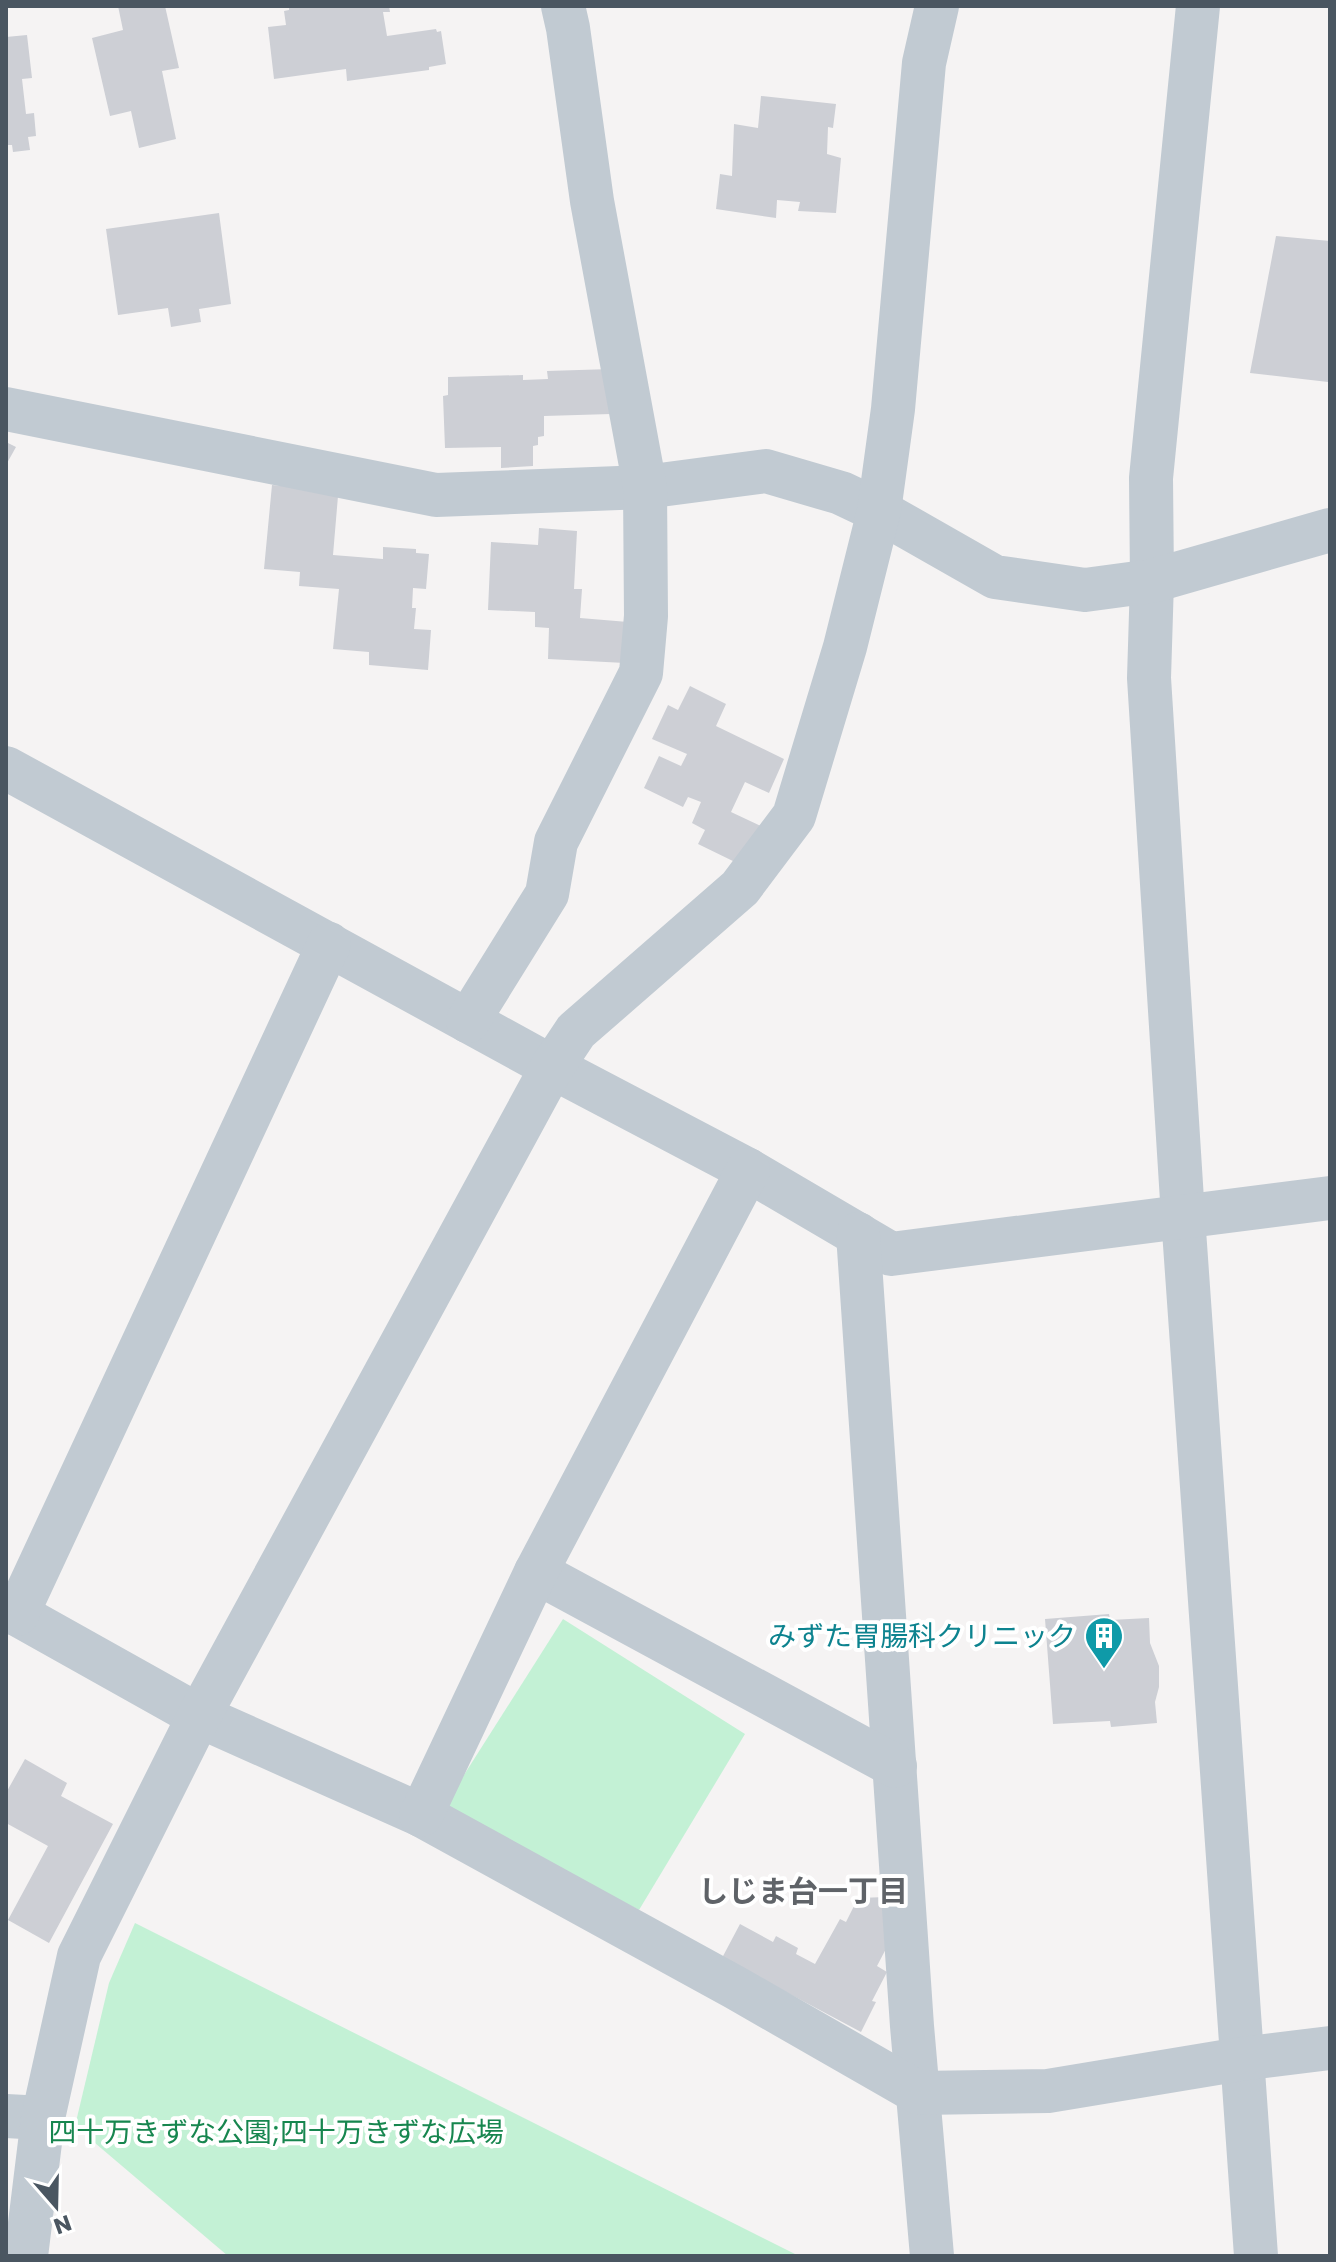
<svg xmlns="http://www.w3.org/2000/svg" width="1336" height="2262" viewBox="0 0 1336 2262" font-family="Poppins,'Noto Sans JP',sans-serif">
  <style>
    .green { fill: #c3f1d5 }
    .building { fill: #cdcfd5 }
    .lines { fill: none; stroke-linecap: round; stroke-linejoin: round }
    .minor { stroke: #c1cad2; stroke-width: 44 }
    .labels { text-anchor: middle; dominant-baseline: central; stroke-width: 8; stroke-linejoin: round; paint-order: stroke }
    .culture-label { font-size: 28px; fill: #0d838f; stroke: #fff; text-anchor: end }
    .park-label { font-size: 28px; fill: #17864f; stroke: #fff }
    .neighbourhood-label { font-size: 30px; font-weight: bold; fill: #5f6368; stroke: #fff }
  </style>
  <rect width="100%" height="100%" fill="#f5f3f3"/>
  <g class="green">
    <polygon points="563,1619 745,1734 639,1910 443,1808"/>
    <polygon points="135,1923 799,2256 228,2256 75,2126 109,1983"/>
  </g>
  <g class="building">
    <polygon points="118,6 165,6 179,68 162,71 176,139 139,148 131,111 110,116 92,38 123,30"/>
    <polygon points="289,6 389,6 390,12 383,12 387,36 436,29 437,32 441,31 446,64 429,67 429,70 347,81 346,69 274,79 268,27 286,25 284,11 289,10"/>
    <polygon points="27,35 32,78 22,79 26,114 34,113 36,136 28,137 30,150 13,152 12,145 6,145 6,37"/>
    <polygon points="761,96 836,104 833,128 828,127 827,154 841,158 836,213 798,211 800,202 777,200 776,218 716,209 720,174 732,176 734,124 758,128"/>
    <polygon points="219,213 231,304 199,309 201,322 171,327 168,308 118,315 106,229"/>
    <polygon points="1276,236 1330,241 1328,382 1250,373"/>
    <polygon points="611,369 611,414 544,416 544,436 538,437 538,445 533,446 533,466 501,468 501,447 445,448 443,396 448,395 448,377 523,375 523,380 548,379 547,371"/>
    <polygon points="6,442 16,447 6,465"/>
    <polygon points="272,485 316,489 338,496 333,555 383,559 383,547 416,549 416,553 429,554 426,589 413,588 412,608 416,608 414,629 431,630 428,670 369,665 369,652 333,649 339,589 299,586 300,572 264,569"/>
    <polygon points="539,528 577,531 574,589 582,589 580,618 628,622 625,663 548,659 549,628 535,627 535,612 488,610 491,542 538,545"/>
    <polygon points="690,686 726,704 716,726 784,759 769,793 745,782 731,812 765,828 737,863 698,844 705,830 692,823 701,802 688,797 683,807 644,788 659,756 681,766 687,754 652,739 668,705 678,710"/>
    <polygon points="1109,1614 1110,1620 1149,1618 1150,1643 1159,1666 1159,1687 1155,1702 1157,1723 1111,1727 1110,1721 1053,1724 1045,1619"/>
    <polygon points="25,1759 67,1783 61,1796 113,1824 49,1943 8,1920 48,1846 6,1823 6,1793"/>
    <polygon points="887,1897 889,1943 877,1966 887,1972 872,2001 876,2002 861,2032 722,1958 740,1924 773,1942 776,1936 798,1948 796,1954 815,1964 840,1919 846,1922 858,1898"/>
  </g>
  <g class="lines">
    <g class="minor">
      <polyline points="1198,6 1151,478 1152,581 1149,678 1183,1216 1256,2256"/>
      <polyline points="6,409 436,495 645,487 766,471 841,493 879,511 995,577 1085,590 1152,581 1330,530"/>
      <polyline points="6,768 552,1067 748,1170 891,1254 1330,1198"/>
      <polyline points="468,1021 547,894 556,842 641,673 646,616 645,487 592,201 568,28 563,6"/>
      <polyline points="858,1234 912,2026 932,2256"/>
      <polyline points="536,1572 895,1766"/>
      <polyline points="6,1608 199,1716 421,1815 736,1988 919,2093 1048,2091 1241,2059 1330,2048"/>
      <polyline points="17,1614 329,944"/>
      <polyline points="421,1815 536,1572 748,1170"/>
      <polyline points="6,2116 43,2118"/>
      <polyline points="26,2256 43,2118 79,1956 199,1716 552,1067 576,1031 740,888 794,816 845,647 879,511 893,409 924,63 937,6"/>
    </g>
  </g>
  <defs>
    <symbol id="building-pin" viewBox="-11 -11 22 30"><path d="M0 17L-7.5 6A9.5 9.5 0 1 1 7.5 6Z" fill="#0f9aa8" stroke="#fff"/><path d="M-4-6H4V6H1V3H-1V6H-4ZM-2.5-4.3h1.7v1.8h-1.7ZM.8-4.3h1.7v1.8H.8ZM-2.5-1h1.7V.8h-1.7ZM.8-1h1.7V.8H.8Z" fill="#fff"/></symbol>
  </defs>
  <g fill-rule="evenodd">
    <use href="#building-pin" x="1082" y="1614" width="44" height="60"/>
  </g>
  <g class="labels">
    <g class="culture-label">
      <text x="1076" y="1636">みずた胃腸科クリニック</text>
    </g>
    <g class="park-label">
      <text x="276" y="2132">四十万きずな公園;四十万きずな広場</text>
    </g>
    <g class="neighbourhood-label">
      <text x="803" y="1891">しじま台一丁目</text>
    </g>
  </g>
  <rect width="1336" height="2262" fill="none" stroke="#4a5661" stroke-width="16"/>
  <g transform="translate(56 2206) rotate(160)" stroke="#ffffff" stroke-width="6" paint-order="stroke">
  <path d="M0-6L14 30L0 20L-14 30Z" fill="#4a5661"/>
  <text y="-12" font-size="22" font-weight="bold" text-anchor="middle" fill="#4a5661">N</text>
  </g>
</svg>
